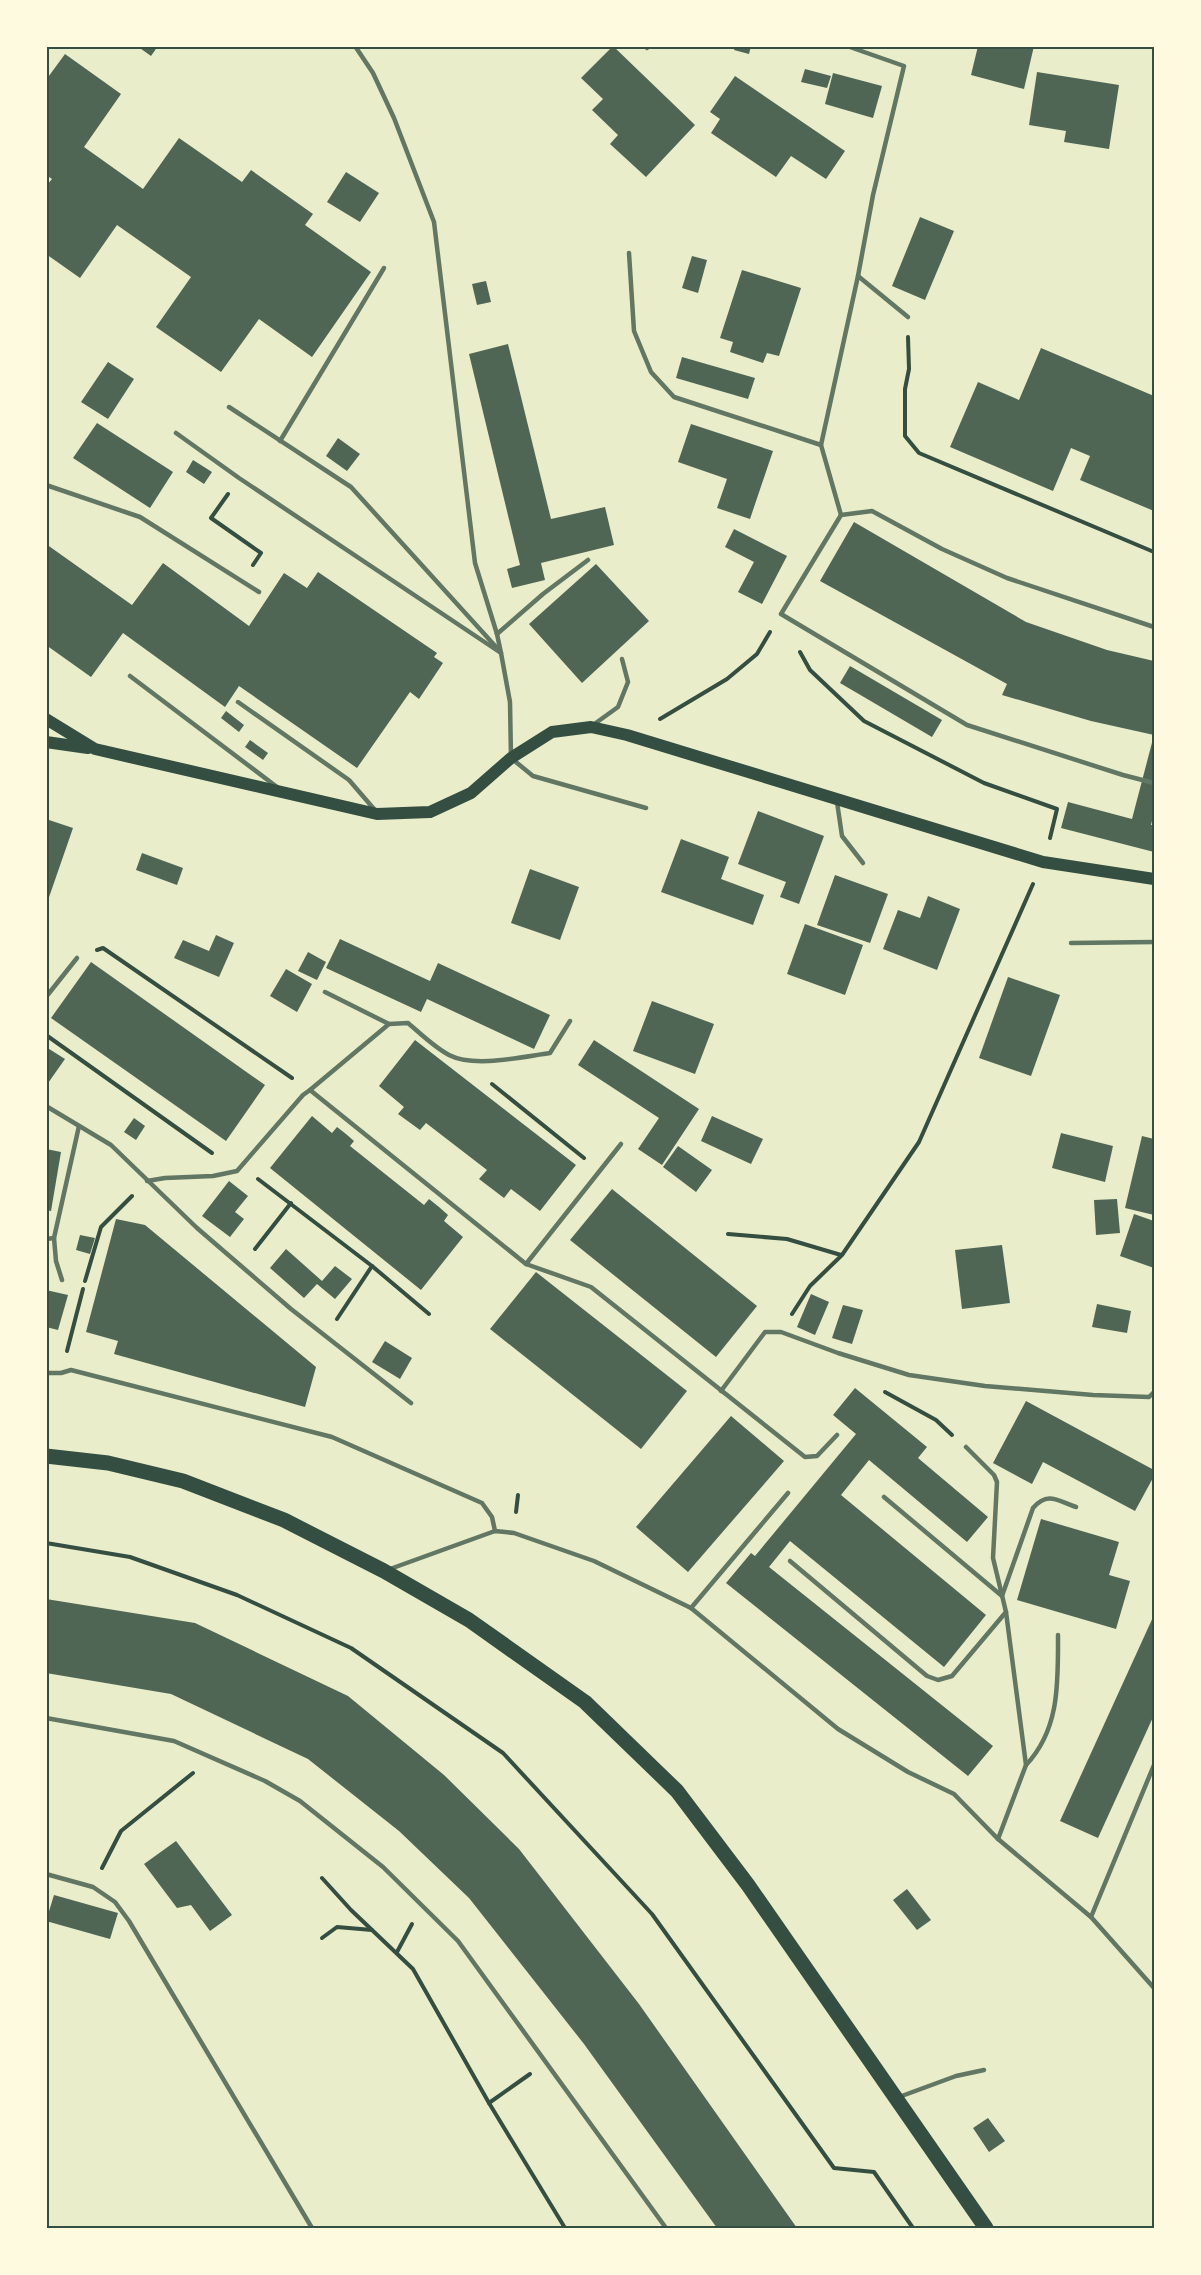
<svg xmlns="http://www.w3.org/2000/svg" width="1201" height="2275" viewBox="0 0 1201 2275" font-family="'PT Sans',sans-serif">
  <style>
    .building { fill: #4f6655 }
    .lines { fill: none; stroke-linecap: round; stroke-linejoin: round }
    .path { stroke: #344e41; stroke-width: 4 }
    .service { stroke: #617663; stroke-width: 4.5 }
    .secondary { stroke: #344e41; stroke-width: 12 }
    .primary { stroke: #344e41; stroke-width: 15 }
    .neatline { fill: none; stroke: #344e41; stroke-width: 2 }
  </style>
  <rect width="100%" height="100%" fill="#e9edc9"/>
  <g class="building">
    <polygon points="137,46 158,46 151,56"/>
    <polygon points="613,46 695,125 646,177 610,144 618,135 592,110 603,99 581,78"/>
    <polygon points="735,46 751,46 749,54 734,50"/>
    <polygon points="978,46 1034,46 1024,89 971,75"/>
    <polygon points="65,54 121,94 84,147 143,189 179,138 242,182 251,170 313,214 305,225 371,272 312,357 259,319 221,372 156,327 191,277 117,225 80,278 46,254 46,186 52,179 46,175 46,80"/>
    <polygon points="805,69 831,76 827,88 801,82"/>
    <polygon points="1037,72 1119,85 1109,149 1064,142 1066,131 1029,125"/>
    <polygon points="833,73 882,86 873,118 825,104"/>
    <polygon points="735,76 845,151 826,179 791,156 776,177 711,133 720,119 710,112"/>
    <polygon points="346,172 379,193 360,222 327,202"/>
    <polygon points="920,217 954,231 925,300 892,286"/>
    <polygon points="692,256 707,260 698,293 682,288"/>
    <polygon points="742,270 801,288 779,356 767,353 763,363 730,352 733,342 720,338"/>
    <polygon points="486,281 491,302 477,305 472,284"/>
    <polygon points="508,344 551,519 605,507 614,545 541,563 545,580 512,588 507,569 520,565 469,354"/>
    <polygon points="1041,348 1154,396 1154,511 1080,480 1090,456 1071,448 1053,491 950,447 978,382 1019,400"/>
    <polygon points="682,357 755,378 748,399 676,378"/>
    <polygon points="108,362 134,379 108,419 81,402"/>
    <polygon points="97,423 173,472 150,508 73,458"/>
    <polygon points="691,424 773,451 750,519 717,508 727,479 678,462"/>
    <polygon points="338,438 360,454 347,471 326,456"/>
    <polygon points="193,460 212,472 204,484 186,472"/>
    <polygon points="854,522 1026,622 1107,650 1154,661 1154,813 1151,825 1154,825 1154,852 1061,828 1068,802 1132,819 1154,735 1091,721 1002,695 1007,684 820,581"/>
    <polygon points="734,529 787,556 762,604 738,592 754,562 725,547"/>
    <polygon points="46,544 132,605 163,563 249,626 284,573 307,588 318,572 437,653 434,657 443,663 419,699 410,692 357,768 239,686 225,707 123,633 91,677 46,645"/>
    <polygon points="596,564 649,621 582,683 529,624"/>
    <polygon points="850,666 942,720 932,737 840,683"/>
    <polygon points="226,711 244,725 239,732 221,718"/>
    <polygon points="250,740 268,753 263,760 245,747"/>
    <polygon points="758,811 824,836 799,904 780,897 786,882 738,864"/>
    <polygon points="46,819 73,828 47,903 46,903"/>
    <polygon points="681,839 729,857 721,879 764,895 753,925 661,892"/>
    <polygon points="142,853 183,868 177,885 136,870"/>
    <polygon points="530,869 579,887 560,940 511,923"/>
    <polygon points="835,875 888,894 870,943 817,925"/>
    <polygon points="928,896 960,909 937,970 883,949 898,910 920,918"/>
    <polygon points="805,924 863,945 845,995 787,974"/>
    <polygon points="216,935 234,943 219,977 174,958 183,940 209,951"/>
    <polygon points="340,939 430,981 438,963 550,1015 534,1049 427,999 421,1012 326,968"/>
    <polygon points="308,952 326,962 317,980 298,971"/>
    <polygon points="91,962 265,1085 226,1141 51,1018"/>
    <polygon points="286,969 312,984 297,1012 270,996"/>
    <polygon points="1008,977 1060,995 1031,1076 979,1058"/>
    <polygon points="652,1001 714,1024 695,1074 633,1051"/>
    <polygon points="415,1040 576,1165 540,1211 511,1189 504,1198 479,1179 487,1170 426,1123 420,1130 398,1114 404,1107 379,1086"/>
    <polygon points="594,1040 699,1109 662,1165 638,1149 659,1118 578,1065"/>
    <polygon points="46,1047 65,1059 46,1086"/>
    <polygon points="312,1116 332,1133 337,1127 346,1134 354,1141 350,1146 424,1205 429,1199 439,1207 448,1215 444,1221 463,1237 421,1290 270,1168"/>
    <polygon points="712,1116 763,1139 751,1164 701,1141"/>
    <polygon points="134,1118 145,1126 136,1140 124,1132"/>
    <polygon points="1061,1133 1113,1146 1105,1182 1052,1168"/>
    <polygon points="1142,1136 1154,1139 1154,1215 1125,1208"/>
    <polygon points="678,1146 712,1170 696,1192 663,1167"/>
    <polygon points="46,1149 61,1152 51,1211 46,1210"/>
    <polygon points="229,1181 248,1196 235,1212 244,1219 230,1237 202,1216"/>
    <polygon points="612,1189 757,1306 716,1357 570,1240"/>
    <polygon points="1117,1199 1120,1233 1096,1235 1094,1200"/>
    <polygon points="1134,1214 1154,1221 1154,1268 1120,1256"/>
    <polygon points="116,1219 145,1225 316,1367 305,1407 114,1354 118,1341 86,1332"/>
    <polygon points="80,1235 95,1238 90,1254 76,1250"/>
    <polygon points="1002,1245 1010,1303 962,1309 955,1250"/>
    <polygon points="286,1249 322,1281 335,1266 352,1279 335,1299 317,1284 304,1298 270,1268"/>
    <polygon points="536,1272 687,1391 641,1449 490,1329"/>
    <polygon points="46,1290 68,1295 58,1330 46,1327"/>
    <polygon points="811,1294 829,1302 815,1335 797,1327"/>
    <polygon points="1097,1304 1131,1311 1127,1333 1092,1327"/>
    <polygon points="843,1305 863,1310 852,1344 832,1338"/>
    <polygon points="385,1341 412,1358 400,1379 372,1362"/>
    <polygon points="855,1388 927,1447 918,1458 988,1517 967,1542 869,1460 841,1495 986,1615 944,1667 790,1541 769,1567 993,1746 968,1776 726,1583 751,1553 755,1556 856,1434 833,1415"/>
    <polygon points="1026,1401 1154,1470 1154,1476 1135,1511 1043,1462 1032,1484 993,1463"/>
    <polygon points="731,1416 784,1461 688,1572 636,1527"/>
    <polygon points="1041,1519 1119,1542 1109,1575 1130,1581 1116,1629 1017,1600"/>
    <polygon points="46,1599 195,1623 348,1696 444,1775 519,1849 639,2004 797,2228 717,2228 584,2044 469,1898 399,1831 308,1759 171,1694 46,1673"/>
    <polygon points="1154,1615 1154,1715 1098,1838 1060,1821"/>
    <polygon points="176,1841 232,1915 210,1931 191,1905 177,1908 144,1864"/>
    <polygon points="907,1889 931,1920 917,1930 893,1900"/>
    <polygon points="54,1895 118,1913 110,1939 46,1921"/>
    <polygon points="988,2118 1005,2141 989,2152 973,2128"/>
  </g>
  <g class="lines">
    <g class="path">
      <polyline points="908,337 909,369 905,389 905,436 919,453 1154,552"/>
      <polyline points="228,494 211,518 261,553 253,565"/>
      <polyline points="800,652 810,670 864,721 984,783 1057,809 1050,838"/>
      <polyline points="660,719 727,679 757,654 770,632"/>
      <polyline points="97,950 103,948 292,1078"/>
      <polyline points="46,1035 212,1153"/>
      <polyline points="492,1084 584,1158"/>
      <polyline points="258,1179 372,1266 429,1314"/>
      <polyline points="728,1234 787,1239 841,1255"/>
      <polyline points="255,1249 291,1203"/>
      <polyline points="85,1281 101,1227 132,1196"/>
      <polyline points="792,1314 810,1286 842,1255 919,1142 1033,884"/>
      <polyline points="337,1319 372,1266"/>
      <polyline points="67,1351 83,1289"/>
      <polyline points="885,1392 936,1420 952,1435"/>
      <polyline points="516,1512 518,1495"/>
      <polyline points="46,1543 130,1557 237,1595 351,1648 503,1753 652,1914 834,2168 874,2172 913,2228"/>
      <polyline points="102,1868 121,1831 193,1773"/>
      <polyline points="322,1878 351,1910 413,1969 489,2103 565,2228"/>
      <polyline points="322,1938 337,1927 372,1930"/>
      <polyline points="397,1952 412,1924"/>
      <polyline points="489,2103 530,2074"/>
    </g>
    <g class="service">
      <polyline points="355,46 373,73 394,118 434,222 475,563 497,634 501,653 510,702 511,758 533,776 646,808"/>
      <polyline points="647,48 649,46"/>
      <polyline points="629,253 634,331 651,372 674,397 821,445"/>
      <polyline points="858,276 908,317"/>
      <polyline points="229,407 351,487 497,648"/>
      <polyline points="176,433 239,478 501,653"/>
      <polyline points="280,441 384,268"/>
      <polyline points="46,485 140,517 259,592"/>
      <polyline points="841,515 821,445 858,276 873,195 904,66 847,46"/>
      <polyline points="1154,627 1007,578 942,549 872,511 841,515 781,614 967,725 1123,775 1154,783"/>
      <polyline points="497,634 543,594 588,560"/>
      <polyline points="130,676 277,787"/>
      <polyline points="238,702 349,780 374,809"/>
      <polyline points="593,725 618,707 628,682 622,659"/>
      <polyline points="837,802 842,836 863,863"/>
      <polyline points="1071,943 1154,942"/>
      <polyline points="325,992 389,1024"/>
      <polyline points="46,997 77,958"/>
      <path d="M310 1090 389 1024 408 1023C421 1034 434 1047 449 1055 474 1068 521 1057 550 1053L570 1021"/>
      <polyline points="46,1106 111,1145 197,1228 291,1309 411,1403"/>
      <polyline points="147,1181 165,1178 213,1176 237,1171 303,1095 310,1090 526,1264 591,1287 805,1457 817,1456 837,1435"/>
      <polyline points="54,1238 56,1261 62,1280"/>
      <polyline points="46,1239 54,1238 79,1126"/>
      <polyline points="526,1264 621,1144"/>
      <polyline points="46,1373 61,1373 71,1370 332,1437 482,1503 492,1517 495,1531"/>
      <polyline points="721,1391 765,1332 781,1332 838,1353 909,1375 985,1386 1093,1395 1149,1397 1154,1392"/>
      <polyline points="966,1447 994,1475 997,1482 993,1558 1006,1612 1026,1765 998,1839"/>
      <path d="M884 1497 1002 1596 1033 1508C1048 1491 1058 1501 1076 1507"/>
      <polyline points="790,1561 927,1676 938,1680 952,1676 1006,1612"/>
      <polyline points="390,1569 495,1531 514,1533 594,1561 691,1608 838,1729 908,1772 954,1794 998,1839 1091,1917 1154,1988"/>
      <polyline points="691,1608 788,1493"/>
      <polyline points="46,1718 174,1741 265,1781 300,1801 383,1867 458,1941 666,2228"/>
      <path d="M1026 1765C1060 1729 1058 1682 1058 1635"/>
      <polyline points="46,1874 93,1887 115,1902 129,1921 312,2228"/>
      <polyline points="1091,1917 1154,1765"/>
      <polyline points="899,2097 956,2076 984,2070"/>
    </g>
    <g class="secondary">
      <polyline points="46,719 95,749 377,814 430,812 471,793 511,758 552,732 591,727 627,735 1043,862 1154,879"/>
      <polyline points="46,742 88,748"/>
    </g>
    <polyline class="primary" points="46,1456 108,1463 183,1481 284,1520 384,1571 469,1620 585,1702 677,1791 748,1885 986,2228"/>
  </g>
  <rect width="1201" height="2275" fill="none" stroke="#fefae0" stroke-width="96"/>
  <rect x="48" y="48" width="1105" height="2179" class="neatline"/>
</svg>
